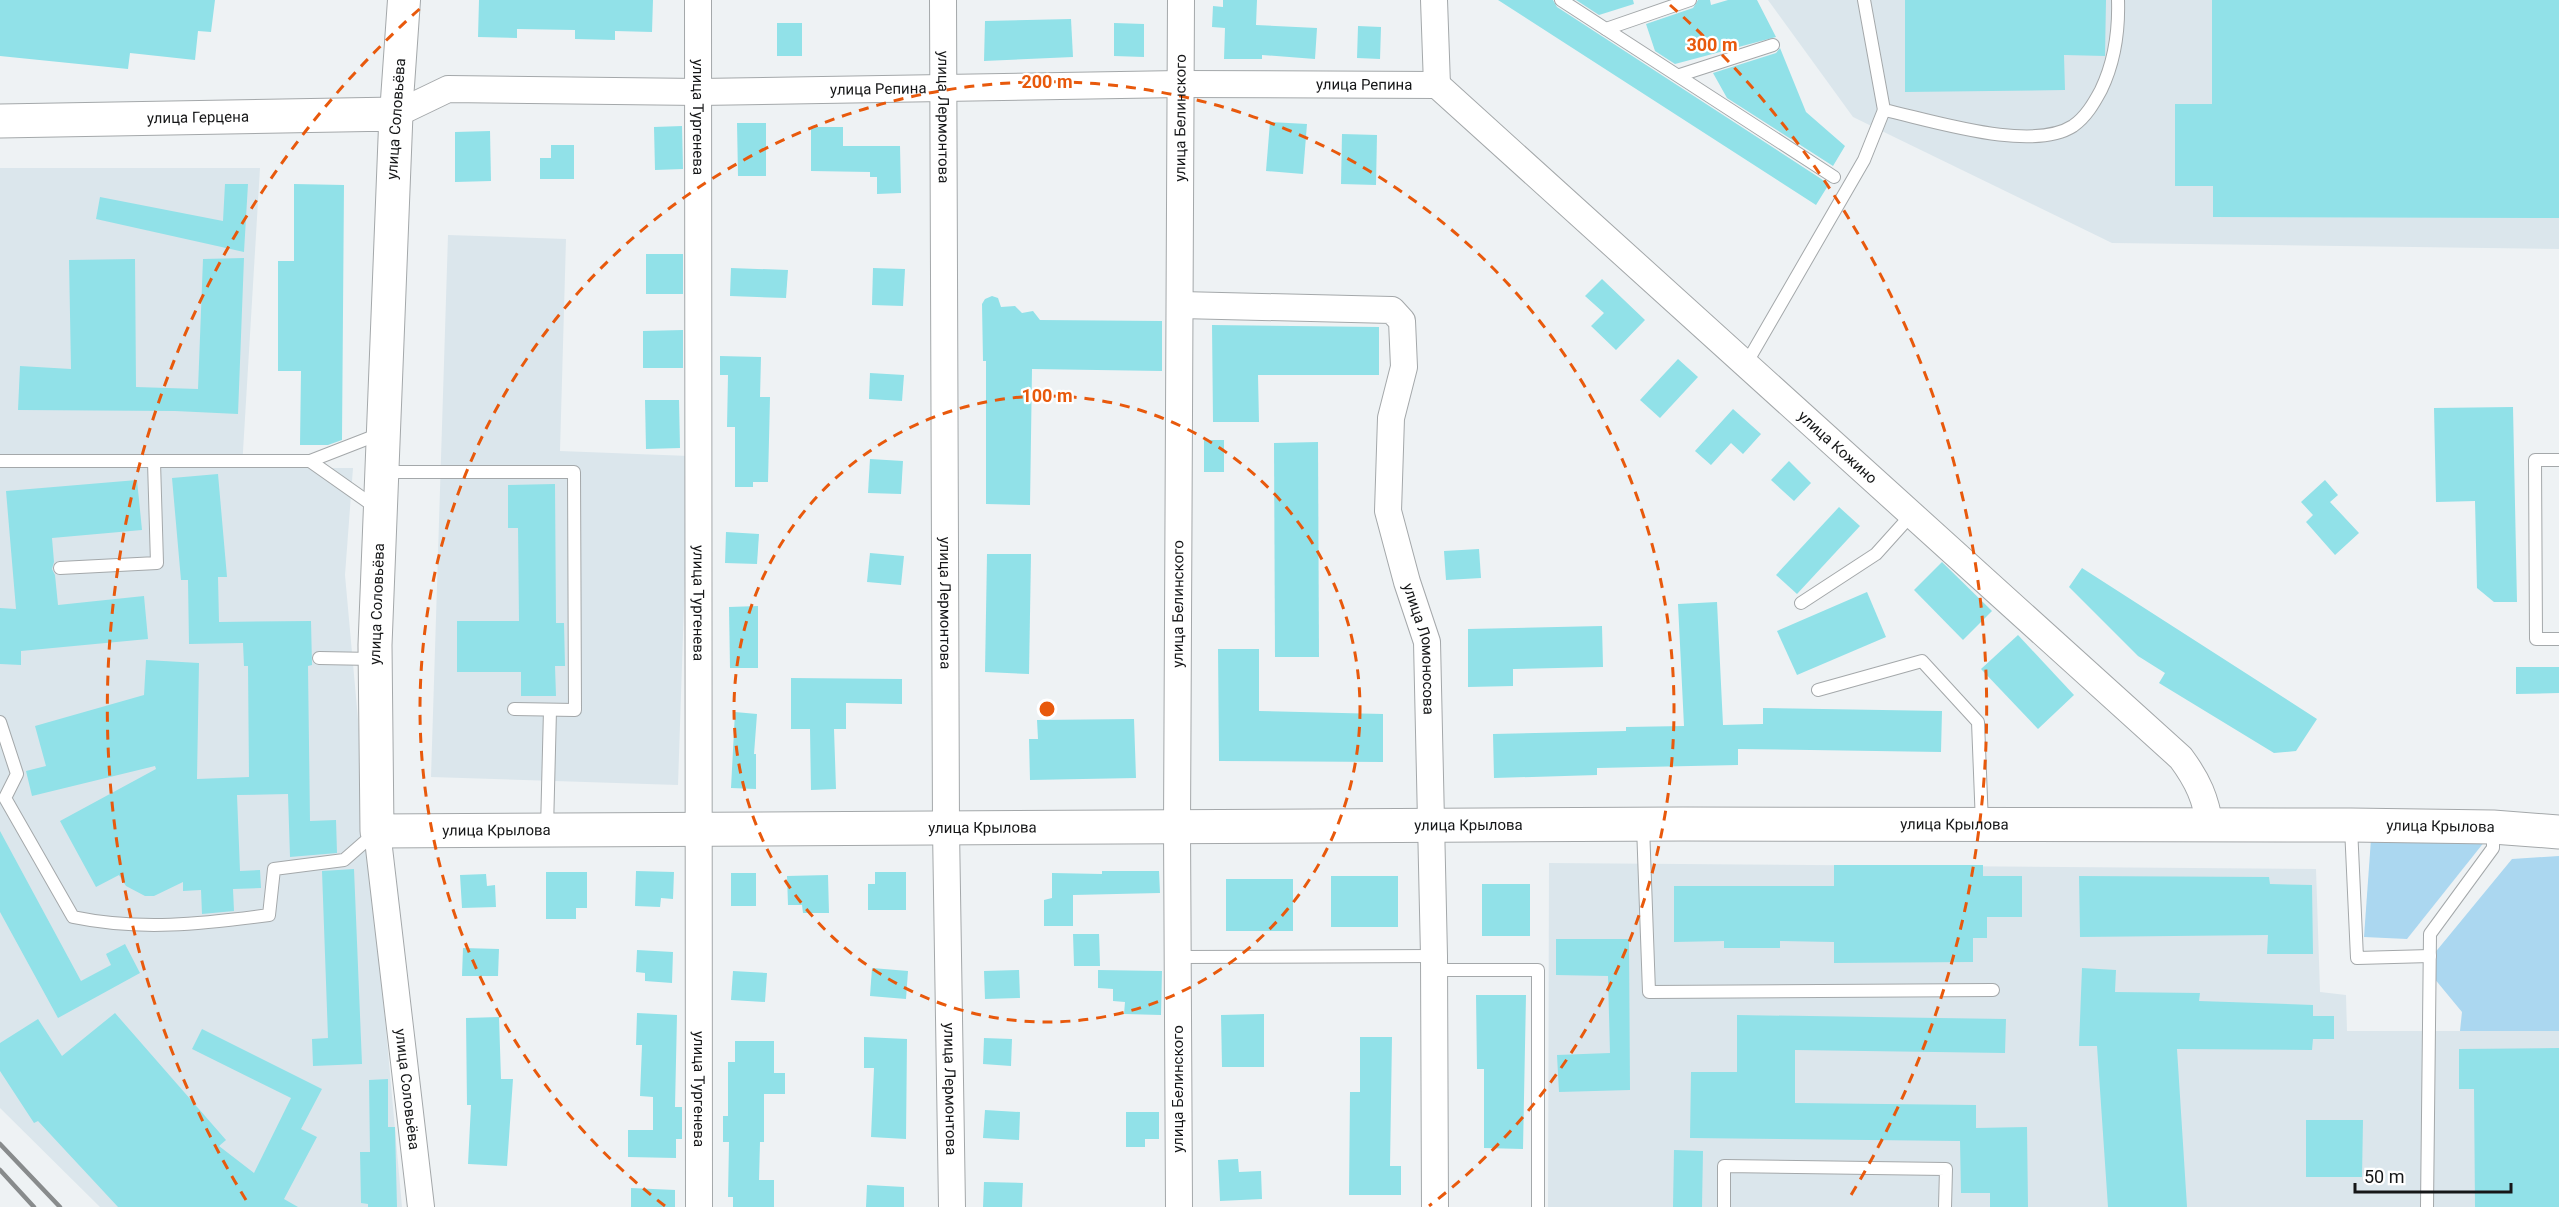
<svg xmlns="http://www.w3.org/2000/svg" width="2559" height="1207" viewBox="0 0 2559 1207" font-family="Roboto,sans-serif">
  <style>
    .built { fill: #dbe6ec }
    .green { fill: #abd7f0 }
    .building { fill: #91e1e8 }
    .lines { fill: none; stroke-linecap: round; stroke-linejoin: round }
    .service-casing { stroke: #a4a8aa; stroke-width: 14 }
    .minor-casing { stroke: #a4a8aa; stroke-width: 28 }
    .tertiary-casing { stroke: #a4a8aa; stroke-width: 34 }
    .secondary-casing { stroke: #a4a8aa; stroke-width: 35 }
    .service { stroke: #fff; stroke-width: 12 }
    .minor { stroke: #fff; stroke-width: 26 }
    .tertiary { stroke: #fff; stroke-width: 32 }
    .secondary { stroke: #fff; stroke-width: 33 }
    .rail { stroke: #888b8c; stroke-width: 4.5 }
    .ring { fill: none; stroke: #e8590c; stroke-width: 3; stroke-dasharray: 10 8 }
    .labels { text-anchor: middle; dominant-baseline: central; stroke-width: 4.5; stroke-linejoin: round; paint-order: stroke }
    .street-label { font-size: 15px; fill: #161718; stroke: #fff }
    .centre { fill: #e8590c; stroke: #fff; stroke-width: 3 }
    .ring-label { font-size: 18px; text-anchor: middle; font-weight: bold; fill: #e8590c; stroke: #fff; stroke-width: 4.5; stroke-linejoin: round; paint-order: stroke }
  </style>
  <rect width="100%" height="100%" fill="#eef2f4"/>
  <g class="built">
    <polygon points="1768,0 2559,0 2559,249 2112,243 1853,117"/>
    <polygon points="0,168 260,168 242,468 353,468 345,575 402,1207 100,1207 0,1108"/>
    <polygon points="448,235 566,239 560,451 689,456 678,785 431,777"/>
    <polygon points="1549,863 2316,869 2320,992 2346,995 2347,1031 2559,1031 2559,1207 1548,1207"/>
  </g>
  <g class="green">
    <polygon points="2371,839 2485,841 2407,939 2364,937"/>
    <polygon points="2559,856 2559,1031 2460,1031 2462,1012 2424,966 2512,859"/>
  </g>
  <g class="building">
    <polygon points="0,0 215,0 211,32 198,31 195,60 130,53 128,69 0,56"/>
    <polygon points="479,0 653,0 652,32 615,31 615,40 575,39 575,30 517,29 517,38 478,37"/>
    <polygon points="1223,0 1257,0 1256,25 1317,28 1315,59 1262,55 1262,59 1224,59 1225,28 1212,27 1213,6 1223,7"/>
    <polygon points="1498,0 1553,0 1557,7 1829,184 1816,205"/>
    <polygon points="1576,0 1633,0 1634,4 1599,15"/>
    <polygon points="1698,0 1710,0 1711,5 1728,0 1757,0 1776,37 1675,64 1655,51 1646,24 1693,8"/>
    <polygon points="1905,0 2106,0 2105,56 2064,55 2065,90 1905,92"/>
    <polygon points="2212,0 2559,0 2559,218 2213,217 2213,186 2175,186 2175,104 2212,104"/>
    <polygon points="1071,19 1073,57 984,61 985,21"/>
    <rect x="777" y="23" width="25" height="33"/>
    <polygon points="1114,23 1144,24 1144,57 1114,56"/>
    <polygon points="1358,26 1381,27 1380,59 1357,58"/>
    <polygon points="1780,48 1806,112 1845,146 1833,166 1727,98 1713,73 1776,53"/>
    <polygon points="1270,122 1307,124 1303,174 1266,171"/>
    <polygon points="737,123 766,123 766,176 738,176"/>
    <polygon points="682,126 683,169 655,170 654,127"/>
    <polygon points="811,127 843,127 843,146 900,146 901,193 877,194 877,177 870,177 870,172 811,171"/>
    <polygon points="490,131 491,181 455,182 455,132"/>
    <polygon points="1342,134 1377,135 1376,185 1341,184"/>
    <polygon points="551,145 574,145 574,179 540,179 540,158 551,158"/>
    <polygon points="225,184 248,184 244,252 96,219 100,197 223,221"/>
    <polygon points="294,184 344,185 342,440 328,445 300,445 301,371 278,371 278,261 294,261"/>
    <rect x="646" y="254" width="37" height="40"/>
    <polygon points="244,258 238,414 175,411 18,410 20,366 71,369 69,260 135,259 136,387 198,389 203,259"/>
    <polygon points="731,268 788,270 786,298 730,296"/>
    <polygon points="873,268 905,269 903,306 872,305"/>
    <polygon points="1602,279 1645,320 1616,350 1591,326 1604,313 1585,296"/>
    <polygon points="992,296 998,298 1001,307 1015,306 1022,313 1033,311 1040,320 1162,321 1162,371 1032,369 1030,505 986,504 986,361 983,361 982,304 985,299"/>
    <polygon points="1212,325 1379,327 1379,375 1258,375 1259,422 1213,422"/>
    <polygon points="683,330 683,368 643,368 643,331"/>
    <polygon points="720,356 761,357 760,397 770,397 768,482 753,482 753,487 735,487 735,427 727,427 728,375 720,375"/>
    <polygon points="1678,359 1698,377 1660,418 1640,400"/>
    <polygon points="870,373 904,375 902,401 869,399"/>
    <polygon points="645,400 679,400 680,448 646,449"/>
    <polygon points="2513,407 2517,602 2494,602 2477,588 2475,501 2436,502 2434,408"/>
    <polygon points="1733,409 1761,434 1743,454 1731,443 1711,465 1695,451"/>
    <rect x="1204" y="440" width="20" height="32"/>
    <polygon points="1318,442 1319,657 1275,657 1274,443"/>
    <polygon points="870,459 903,461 901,494 868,493"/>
    <polygon points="1789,461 1811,483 1794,501 1771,480"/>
    <polygon points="218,474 227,577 218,577 219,622 311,621 312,665 308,666 310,821 336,820 337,853 290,857 288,794 237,795 240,871 260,870 261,888 233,889 234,911 202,914 201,890 183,891 183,882 154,896 145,896 126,886 119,875 96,887 60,821 156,769 155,766 32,796 26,771 46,766 35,726 144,695 146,660 199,663 197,779 249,777 248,666 244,666 243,643 189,644 188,580 181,580 172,478"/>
    <polygon points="137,480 142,530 52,538 54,562 52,569 55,575 58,605 144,596 148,639 21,651 21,665 0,664 0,608 16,609 6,491"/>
    <polygon points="2325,480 2338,495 2330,502 2359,533 2335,555 2306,522 2313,515 2301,502"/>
    <polygon points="555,484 556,623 564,623 565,666 555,666 556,696 521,696 521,672 457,672 457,621 519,621 518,528 508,528 508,485"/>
    <polygon points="1839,507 1860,526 1797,594 1776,575"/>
    <polygon points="726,532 759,534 757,564 725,563"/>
    <polygon points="1479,549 1481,578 1446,580 1444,551"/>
    <polygon points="870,553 904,556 901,585 867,582"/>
    <polygon points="987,554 1031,554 1029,674 985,672"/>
    <polygon points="1942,562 1992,611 1963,640 1914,590"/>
    <polygon points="2082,568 2317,719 2296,751 2274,753 2159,683 2165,673 2138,656 2069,587"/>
    <polygon points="1867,592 1886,637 1797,675 1777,631"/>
    <polygon points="1717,602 1723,725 1763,724 1763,708 1942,711 1941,752 1738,749 1738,765 1597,768 1597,775 1494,778 1493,734 1626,731 1626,727 1684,726 1678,604"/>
    <polygon points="758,606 758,668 730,668 729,607"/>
    <polygon points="1602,626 1603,667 1513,669 1513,686 1468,687 1468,629"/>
    <polygon points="2018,635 2074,695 2038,729 1981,669"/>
    <polygon points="1218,649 1259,649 1259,711 1383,714 1383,762 1219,761"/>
    <polygon points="2516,667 2559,667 2559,693 2516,694"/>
    <polygon points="791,678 902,679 902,704 846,703 846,729 834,729 836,789 811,790 810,729 791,729"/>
    <polygon points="735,712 757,714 754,754 756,754 756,789 731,788"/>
    <polygon points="1134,719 1136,778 1030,780 1029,739 1038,739 1037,720"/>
    <polygon points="0,831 81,981 111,965 106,954 125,944 140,973 58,1018 0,912"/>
    <polygon points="1834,865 1983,865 1983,876 2022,876 2022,917 1987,917 1987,938 1973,938 1973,962 1834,963 1834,942 1780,941 1780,948 1724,948 1724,941 1674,942 1674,886 1834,886"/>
    <polygon points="354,869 362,1064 313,1066 312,1039 328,1038 322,871"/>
    <polygon points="636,871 674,872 673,899 661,898 660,907 635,906"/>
    <polygon points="1102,871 1159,871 1160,893 1073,895 1073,926 1044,926 1044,900 1052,898 1052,873 1102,874"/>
    <polygon points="546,872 587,872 587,908 576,908 576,919 546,919"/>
    <polygon points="875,872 906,872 906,910 868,910 868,884 875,884"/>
    <rect x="731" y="873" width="25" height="33"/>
    <polygon points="486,874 487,886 495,885 496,907 462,908 460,875"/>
    <polygon points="828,875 829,913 803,913 802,905 788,905 787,876"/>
    <rect x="1331" y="876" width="67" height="51"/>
    <polygon points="2079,876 2269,877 2270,884 2312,885 2313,954 2267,954 2268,935 2080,937"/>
    <rect x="1226" y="879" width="67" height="52"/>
    <rect x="1482" y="884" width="48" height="52"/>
    <polygon points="1073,934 1099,934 1100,966 1074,966"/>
    <polygon points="1556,939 1629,939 1630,1090 1559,1092 1557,1055 1610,1053 1608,976 1556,975"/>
    <polygon points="463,948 499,949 498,976 462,976"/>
    <polygon points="637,950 673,952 672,983 645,981 645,973 636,972"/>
    <polygon points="872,968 908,971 906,999 870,996"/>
    <polygon points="2082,968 2116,970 2115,992 2200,993 2199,1001 2313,1005 2313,1016 2334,1016 2334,1039 2313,1039 2312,1050 2177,1049 2187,1207 2108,1207 2097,1046 2079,1046"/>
    <polygon points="1019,970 1020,998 985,999 984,971"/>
    <polygon points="1098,970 1162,971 1161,1015 1124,1014 1125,1002 1113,1001 1113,989 1098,988"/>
    <polygon points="733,971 767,973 765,1002 731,1000"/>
    <polygon points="1476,995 1526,995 1523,1149 1484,1148 1484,1069 1477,1069"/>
    <polygon points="115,1013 226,1140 219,1146 254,1173 291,1098 192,1049 202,1029 322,1089 301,1129 317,1137 284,1199 298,1207 118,1207 38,1121 34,1123 0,1071 0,1043 38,1019 62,1056"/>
    <polygon points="637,1013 677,1015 675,1107 682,1107 682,1139 676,1139 676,1158 628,1157 628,1130 653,1130 653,1097 640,1096 642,1045 636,1045"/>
    <polygon points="1264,1014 1264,1067 1222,1067 1221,1015"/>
    <polygon points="1737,1015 2006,1019 2005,1053 1795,1050 1795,1103 1976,1105 1976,1128 2027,1127 2028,1207 1990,1207 1990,1193 1961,1193 1960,1141 1690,1138 1691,1072 1737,1072"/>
    <polygon points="499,1017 501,1079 513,1079 507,1166 468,1164 471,1105 467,1105 466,1018"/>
    <polygon points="864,1037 907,1039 906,1139 871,1137 874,1068 864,1068"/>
    <polygon points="1360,1037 1392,1037 1390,1166 1401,1166 1401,1195 1349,1195 1350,1092 1360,1092"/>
    <polygon points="984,1038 1012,1039 1011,1066 983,1064"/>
    <polygon points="735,1041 774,1041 774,1073 785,1073 785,1094 764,1094 764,1142 760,1142 759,1180 774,1180 774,1207 733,1207 733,1197 728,1197 729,1142 723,1142 723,1116 728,1116 728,1062 735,1062"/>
    <polygon points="2559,1048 2559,1207 2475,1207 2474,1089 2459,1089 2459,1049"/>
    <polygon points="388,1079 388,1127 395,1127 397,1207 368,1207 368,1204 361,1203 360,1152 370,1152 369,1080"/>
    <polygon points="985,1110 1020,1112 1019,1140 983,1138"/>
    <polygon points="1126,1112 1159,1112 1159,1139 1145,1139 1145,1147 1126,1147"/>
    <polygon points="2306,1120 2363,1120 2362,1177 2306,1177"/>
    <polygon points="1674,1150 1703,1151 1702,1207 1673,1207"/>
    <polygon points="1238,1159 1239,1172 1261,1171 1262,1199 1220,1201 1218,1160"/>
    <polygon points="984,1182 1023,1183 1022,1207 983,1207"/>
    <polygon points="867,1185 904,1187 904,1207 866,1207"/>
    <polygon points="631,1188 675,1190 675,1207 631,1207"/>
  </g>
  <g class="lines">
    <defs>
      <g id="service">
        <polyline points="1561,0 1834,177"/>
        <path d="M1864 0 1884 110C1931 120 2031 153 2073 126 2086 117 2094 103 2101 90 2115 61 2119 31 2118 0"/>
        <polyline points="1606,29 1690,0"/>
        <polyline points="1680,75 1773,45"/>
        <polyline points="1746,364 1864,160 1884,110"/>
        <polyline points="2559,460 2535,460 2536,639 2559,639"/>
        <polyline points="0,461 310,461 382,433"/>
        <polyline points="310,461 378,509"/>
        <polyline points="382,472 574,472 575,710 514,709"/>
        <polyline points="60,568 157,563 154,462"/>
        <polyline points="1801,603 1876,554 1912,514"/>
        <polyline points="319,658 373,659"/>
        <polyline points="1818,690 1922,661 1978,722 1982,824"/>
        <path d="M0 722 17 774 5 798 73 917C140 931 202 924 269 915L274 869 344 860 376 832"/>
        <polyline points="1643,826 1649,992 1993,990"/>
        <polyline points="2351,827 2357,958 2430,956"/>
        <polyline points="547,829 550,710"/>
        <polyline points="1177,957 1434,956"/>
        <polyline points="1434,970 1538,970 1538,1207"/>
        <polyline points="1724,1207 1724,1166 1946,1169 1945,1207"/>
        <polyline points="2427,1207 2430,934 2493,848 2493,829"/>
      </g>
      <g id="minor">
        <path id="s1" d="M698 0 699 1207"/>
        <path id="s2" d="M943 0 946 829 952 1207"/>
        <polyline points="1434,0 1437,85"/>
        <path id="s3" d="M1437 85 2181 758C2198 781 2206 799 2210 827"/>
        <path id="s4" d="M396 114 448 89 699 92 1180 84 1437 85"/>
        <path id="s5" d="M1181 305 1392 310 1402 321 1404 367 1391 418 1388 511 1407 582 1427 642 1434 956 1435 1207"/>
        <path id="s6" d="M377 831 421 1207"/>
        <path id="s7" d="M1179 1207 1177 828 1181 0"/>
      </g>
      <polyline id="tertiary" points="396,114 404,0"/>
      <g id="secondary">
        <path id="s8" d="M0 121 396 114 375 645 377 831 1683 824 2351 825 2493 827 2559 832"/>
      </g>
    </defs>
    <use href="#service" class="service-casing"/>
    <use href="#minor" class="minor-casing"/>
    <use href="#tertiary" class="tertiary-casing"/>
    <use href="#secondary" class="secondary-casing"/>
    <use href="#service" class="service"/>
    <use href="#minor" class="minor"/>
    <use href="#tertiary" class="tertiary"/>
    <use href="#secondary" class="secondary"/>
    <g class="rail">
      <polyline points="0,1144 60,1207"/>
      <polyline points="0,1170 34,1207"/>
    </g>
  </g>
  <g class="ring">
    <circle cx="1047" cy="709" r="313"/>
    <path d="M665 1206A627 627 0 1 1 1429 1206"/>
    <path d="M246 1200A940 940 0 0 1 424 5M1670 5A940 940 0 0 1 1848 1200"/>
  </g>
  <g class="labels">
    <g class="street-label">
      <text stroke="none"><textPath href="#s4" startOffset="974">улица Репина</textPath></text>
      <text stroke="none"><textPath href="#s4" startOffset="488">улица Репина</textPath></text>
      <text stroke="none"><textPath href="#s8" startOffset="198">улица Герцена</textPath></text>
      <text stroke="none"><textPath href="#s1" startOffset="117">улица Тургенева</textPath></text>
      <text stroke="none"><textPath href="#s2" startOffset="117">улица Лермонтова</textPath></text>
      <text stroke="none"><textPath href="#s7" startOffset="1089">улица Белинского</textPath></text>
      <text transform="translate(396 119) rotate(-86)">улица Соловьёва</text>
      <text stroke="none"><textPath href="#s3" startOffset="540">улица Кожино</textPath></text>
      <text stroke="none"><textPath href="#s1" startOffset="603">улица Тургенева</textPath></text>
      <text stroke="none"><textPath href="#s7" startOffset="603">улица Белинского</textPath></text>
      <text transform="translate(377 604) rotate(-88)">улица Соловьёва</text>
      <text stroke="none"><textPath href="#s2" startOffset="603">улица Лермонтова</textPath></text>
      <text stroke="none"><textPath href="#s5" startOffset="560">улица Ломоносова</textPath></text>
      <text stroke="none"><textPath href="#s8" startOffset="2691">улица Крылова</textPath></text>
      <text stroke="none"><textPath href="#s8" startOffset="2205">улица Крылова</textPath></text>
      <text stroke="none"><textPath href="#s8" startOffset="3177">улица Крылова</textPath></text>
      <text stroke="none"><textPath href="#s8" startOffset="1719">улица Крылова</textPath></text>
      <text stroke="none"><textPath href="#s8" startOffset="1233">улица Крылова</textPath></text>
      <text stroke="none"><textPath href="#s6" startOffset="260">улица Соловьёва</textPath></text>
      <text stroke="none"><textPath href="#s1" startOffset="1089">улица Тургенева</textPath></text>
      <text stroke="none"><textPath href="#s2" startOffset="1089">улица Лермонтова</textPath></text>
      <text transform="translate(1178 1089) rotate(-90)">улица Белинского</text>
    </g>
  </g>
  <circle cx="1047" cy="709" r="9" class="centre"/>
  <g class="ring-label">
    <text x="1712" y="51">300 m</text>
    <text x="1047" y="88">200 m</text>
    <text x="1047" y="402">100 m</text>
  </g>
  <path d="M2355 1183v9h156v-9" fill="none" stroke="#161718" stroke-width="3"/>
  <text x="2364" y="1183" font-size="18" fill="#161718" stroke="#ffffff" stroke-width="4.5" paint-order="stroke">50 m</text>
</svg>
